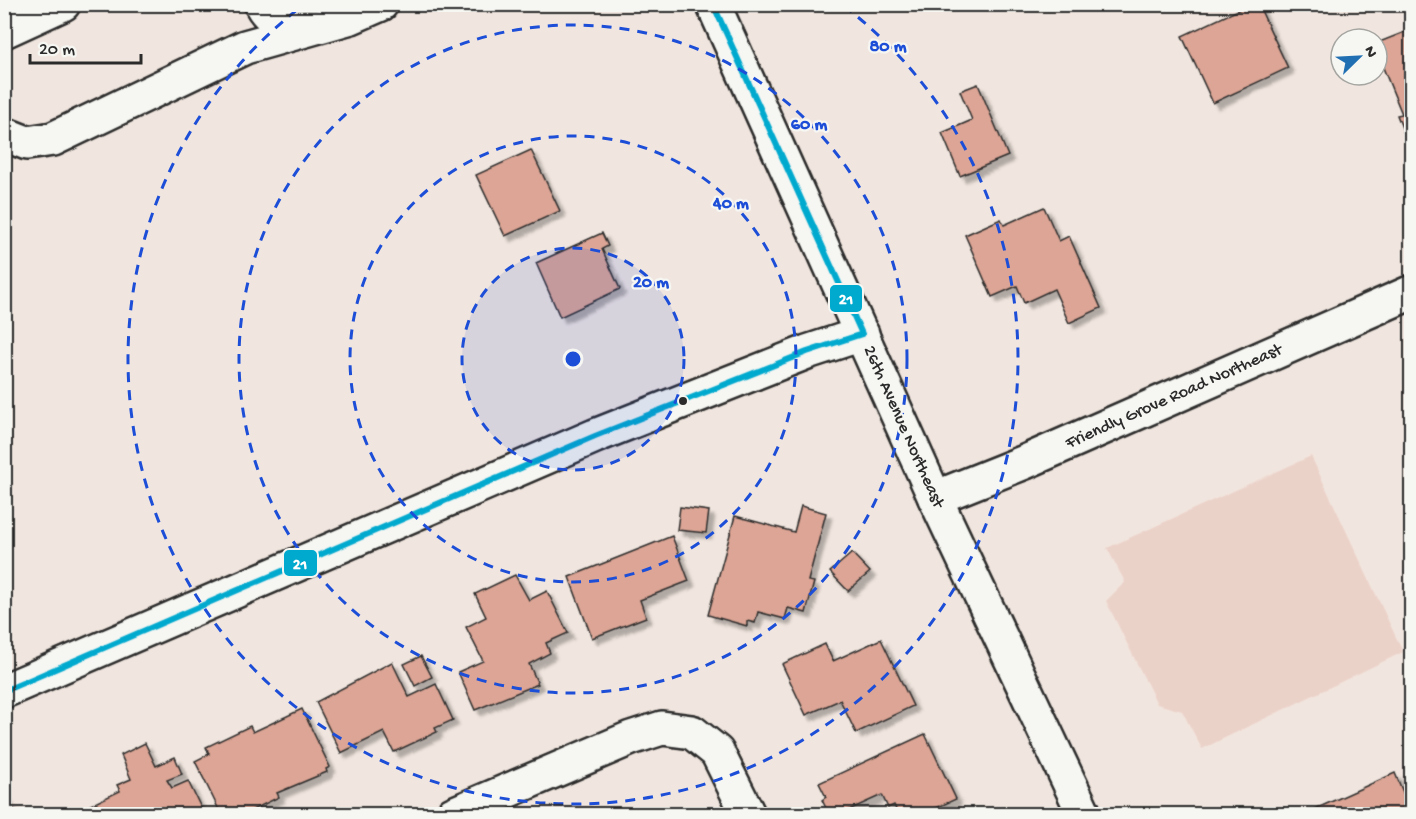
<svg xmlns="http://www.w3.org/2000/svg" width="1416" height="819" viewBox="0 0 1416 819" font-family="'Gochi Hand',sans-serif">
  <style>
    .built { fill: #ebd2c9 }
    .building { fill: #dca595; stroke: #2b2b2b; stroke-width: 1.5; filter: url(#shadow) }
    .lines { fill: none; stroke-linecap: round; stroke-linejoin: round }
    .minor-casing { stroke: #2b2b2b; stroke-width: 38 }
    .minor { stroke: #f6f6f2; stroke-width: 33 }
    .bus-1-casing { stroke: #f6f6f2; stroke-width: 10 }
    .bus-1 { stroke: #00a9ce; stroke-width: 6 }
    .ring { fill: none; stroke: #1d4ed8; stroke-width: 3; stroke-dasharray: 10 8 }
    .bus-dot { fill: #2b2b2b; stroke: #f6f6f2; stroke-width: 2 }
    .labels { text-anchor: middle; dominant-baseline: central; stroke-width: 4.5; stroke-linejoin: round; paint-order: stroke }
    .street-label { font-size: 18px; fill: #2b2b2b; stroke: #f6f6f2 }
    .centre { fill: #1d4ed8; stroke: #f6f6f2; stroke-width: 3 }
    .ring-label { font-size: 18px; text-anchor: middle; font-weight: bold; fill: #1d4ed8; stroke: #f6f6f2; stroke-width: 4.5; stroke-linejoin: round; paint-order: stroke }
    .line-badge { stroke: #f6f6f2; stroke-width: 2 }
    .badge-label { font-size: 16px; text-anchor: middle; font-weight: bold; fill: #fff }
  </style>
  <defs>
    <filter id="shadow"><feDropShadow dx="5.5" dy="5.5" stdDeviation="1.5" flood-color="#0004"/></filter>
  </defs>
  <rect width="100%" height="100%" fill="#f1e6df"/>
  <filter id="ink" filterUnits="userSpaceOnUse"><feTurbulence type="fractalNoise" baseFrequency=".0167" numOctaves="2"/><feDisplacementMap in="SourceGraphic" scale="12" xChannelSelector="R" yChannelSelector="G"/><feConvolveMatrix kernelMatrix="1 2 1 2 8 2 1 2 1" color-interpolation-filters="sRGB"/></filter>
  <g filter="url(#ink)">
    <polygon class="built" points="1311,456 1403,652 1202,749 1182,711 1157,704 1106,601 1125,582 1107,548"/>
    <g class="building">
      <polygon points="1251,4 1258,4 1288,68 1213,103 1182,36"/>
      <polygon points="1412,29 1412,130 1404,133 1397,115 1402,114 1377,53 1377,43"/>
      <polygon points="978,84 1008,156 960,176 942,133 972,120 960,91"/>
      <polygon points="531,150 560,211 505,236 476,175"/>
      <polygon points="1044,207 1059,241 1069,236 1101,308 1069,323 1054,289 1024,303 1017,286 992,297 965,235 1001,219 1004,225"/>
      <polygon points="602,233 608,246 602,249 620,289 560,317 536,263"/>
      <polygon points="801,506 826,513 808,581 814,582 806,613 788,608 785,619 758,612 755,623 747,621 747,626 708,615 735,516 794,532"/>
      <polygon points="680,507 709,511 706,533 677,530"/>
      <polygon points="672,536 689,581 640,600 646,617 592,638 569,577"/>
      <polygon points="852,553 870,572 848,591 830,572"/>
      <polygon points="515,575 529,600 547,591 568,633 546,643 550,653 529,664 538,684 475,710 458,672 483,661 466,627 486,617 475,594"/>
      <polygon points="881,639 913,706 856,733 840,700 806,715 782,664 825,644 833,661"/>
      <polygon points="421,656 432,677 415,686 404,664"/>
      <polygon points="392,662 409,697 436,684 453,720 435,728 437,732 394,752 384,732 341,753 316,702"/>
      <polygon points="302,709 330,767 326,769 327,772 277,793 279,797 244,814 240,814 238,811 221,814 195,761 209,754 206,747 250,726 253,732"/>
      <polygon points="925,734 956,799 923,814 898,814 894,805 888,808 882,795 840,814 829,814 822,800 826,797 819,783"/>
      <polygon points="145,743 156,766 175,757 182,774 167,780 172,788 188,781 204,814 72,814 120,791 117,785 131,779 121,755"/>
      <polygon points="1395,773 1412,814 1304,814"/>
      <polygon points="5,795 15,814 4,814"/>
    </g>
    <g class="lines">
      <defs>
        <g id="minor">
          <path d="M261 4C272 25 291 27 313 26"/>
          <polyline points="713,4 935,498 1084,814"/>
          <polyline points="4,31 63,4"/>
          <polyline points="4,134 27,143 53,139 245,47 351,17 381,4"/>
          <polyline points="935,498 1025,462 1412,292"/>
          <polyline points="4,691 595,436 807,352 862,334"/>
          <polyline points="453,814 631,738 662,728 692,732 717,752 748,814"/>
        </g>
      </defs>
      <use href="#minor" class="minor-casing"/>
      <use href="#minor" class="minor"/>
      <defs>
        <polyline id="bus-1" points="4,691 595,436 807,352 862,334 713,4"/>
      </defs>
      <use href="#bus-1" class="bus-1-casing"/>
      <use href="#bus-1" class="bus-1"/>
    </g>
  </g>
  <circle cx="573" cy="359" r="111" fill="#1d4ed8" fill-opacity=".12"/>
  <g class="ring">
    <circle cx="573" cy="359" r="111"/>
    <circle cx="573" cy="359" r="223"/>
    <circle cx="573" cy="359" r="334"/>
    <path d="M844 6A445 445 0 1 1 302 6"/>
  </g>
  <circle class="bus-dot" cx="683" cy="401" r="5"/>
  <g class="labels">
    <g class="street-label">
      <text transform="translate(1174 397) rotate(-24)">Friendly Grove Road Northeast</text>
      <text transform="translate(903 427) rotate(66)">26th Avenue Northeast</text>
    </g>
  </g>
  <circle cx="573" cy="359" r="9" class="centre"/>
  <g class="ring-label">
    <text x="888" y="51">80 m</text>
    <text x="809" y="129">60 m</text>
    <text x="731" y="208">40 m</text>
    <text x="651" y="287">20 m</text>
  </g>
  <g class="line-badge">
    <rect x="829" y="284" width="34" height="29" rx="6" fill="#00a9ce"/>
    <rect x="283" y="549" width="35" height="28" rx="6" fill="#00a9ce"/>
  </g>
  <g class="badge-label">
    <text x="846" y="304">21</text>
    <text x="300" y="569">21</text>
  </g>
  <rect width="1416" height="819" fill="none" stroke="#f6f6f2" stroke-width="24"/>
  <rect x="12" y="12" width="1392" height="795" fill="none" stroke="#2b2b2b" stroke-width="2" filter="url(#ink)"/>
  <g transform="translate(1359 57) rotate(66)"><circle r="28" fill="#f6f6f2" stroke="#a5a5a2" stroke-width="1.5"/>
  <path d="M0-4.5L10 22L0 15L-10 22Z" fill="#1f6fb2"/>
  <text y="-9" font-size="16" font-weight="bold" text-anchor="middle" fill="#2b2b2b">N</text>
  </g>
  <path d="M30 54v9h111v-9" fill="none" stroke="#2b2b2b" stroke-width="3"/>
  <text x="39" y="54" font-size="18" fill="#2b2b2b" stroke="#f6f6f2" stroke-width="4.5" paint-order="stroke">20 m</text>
</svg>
